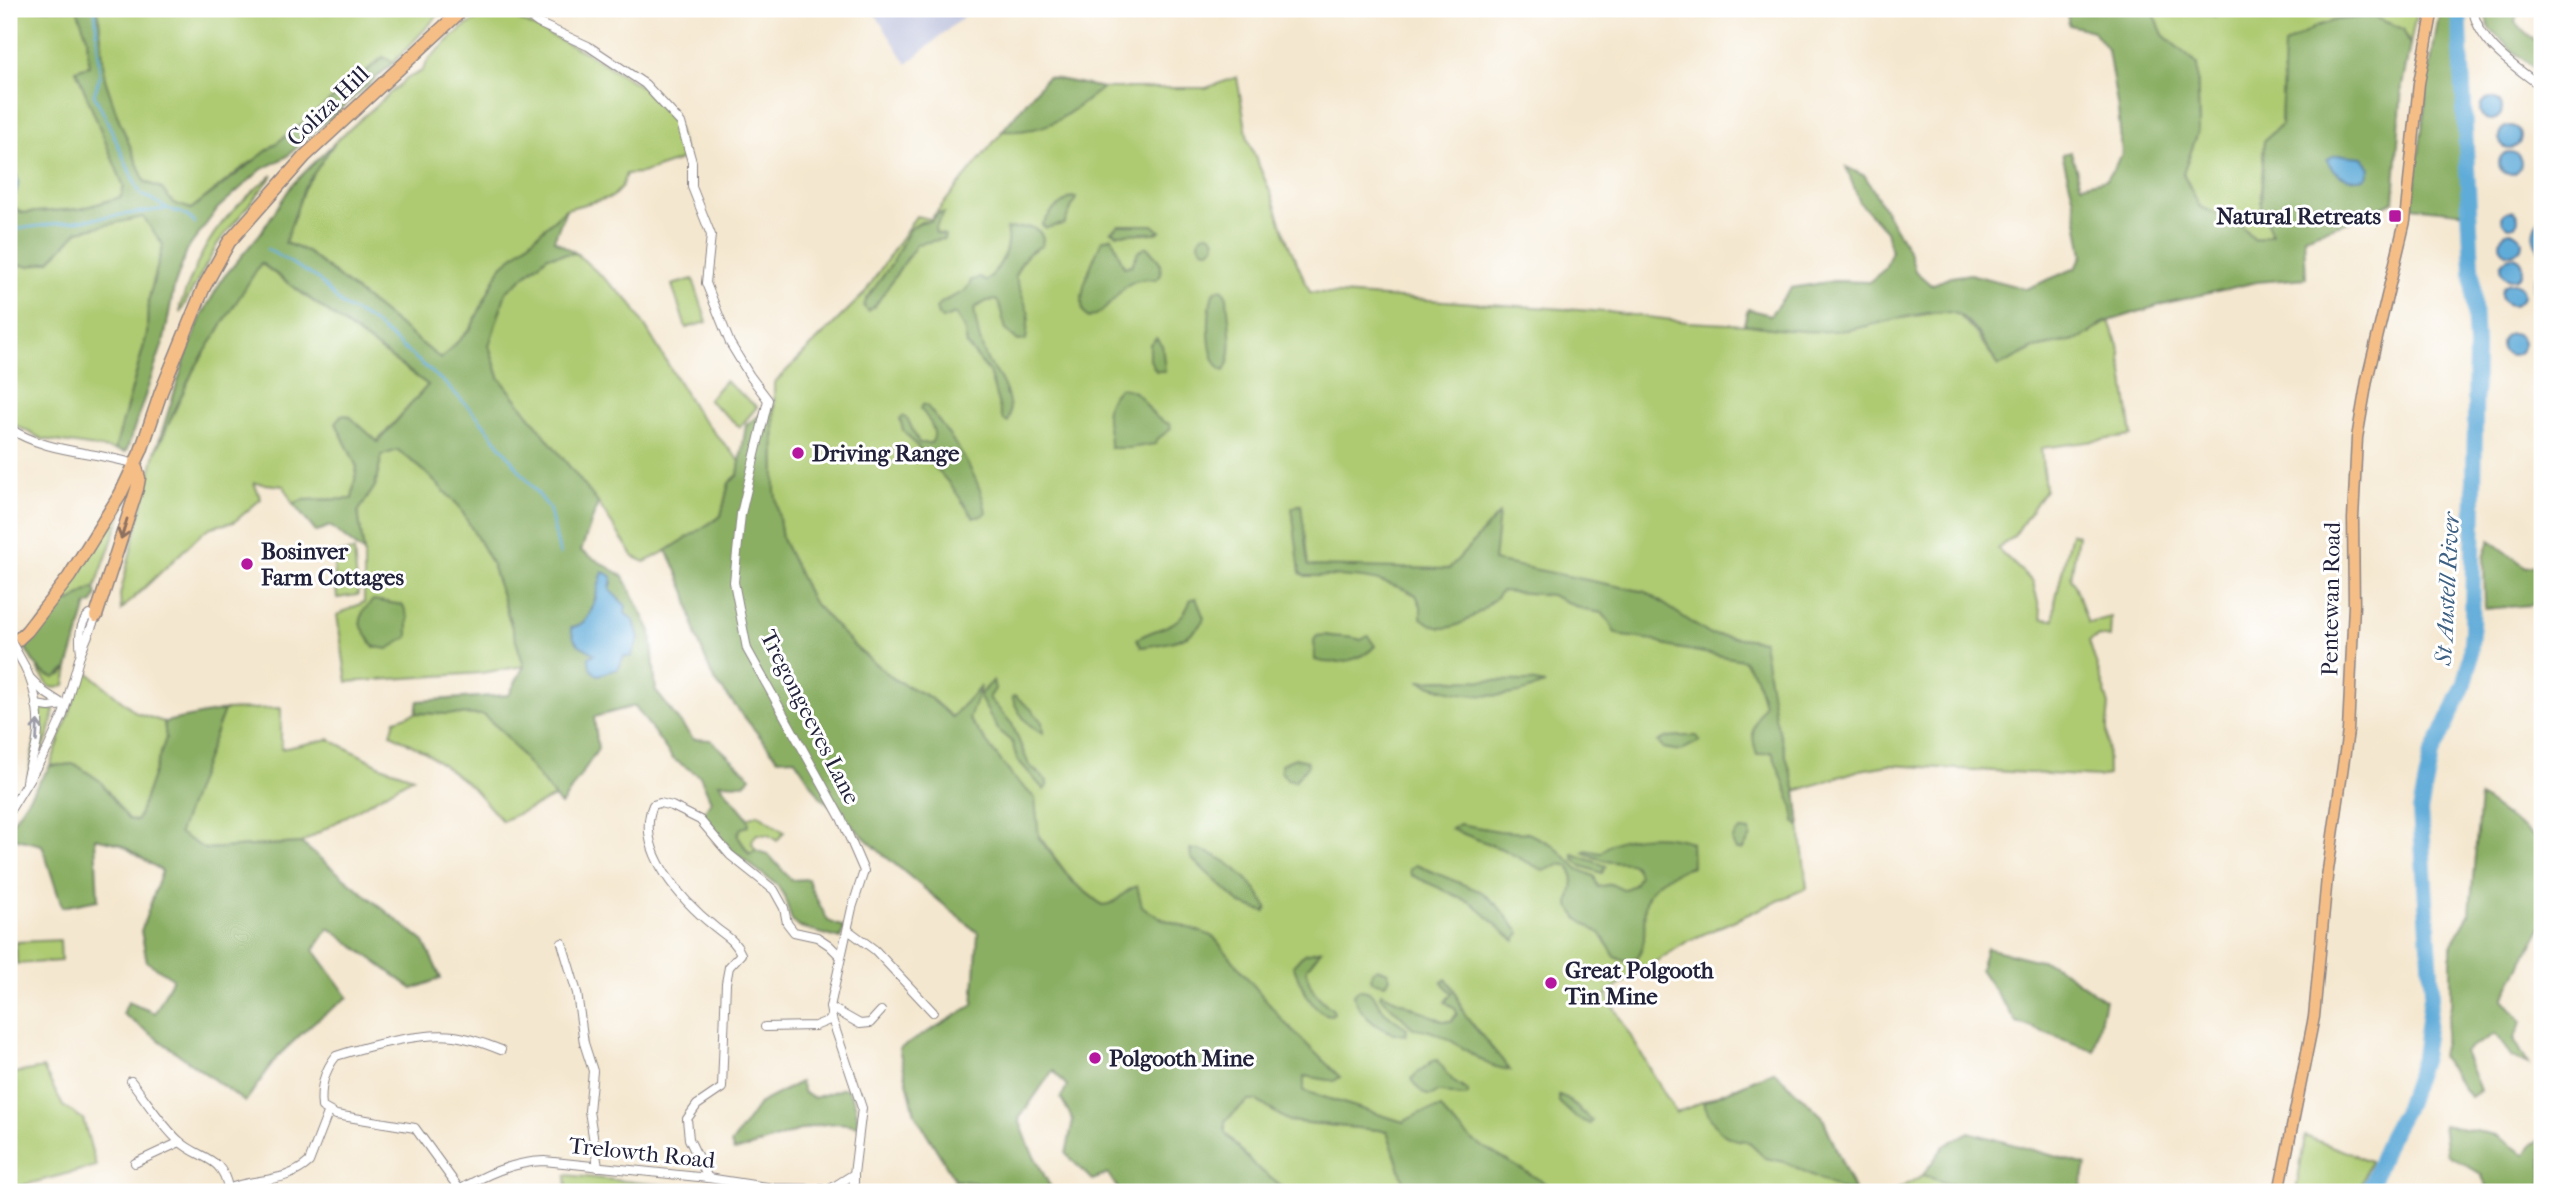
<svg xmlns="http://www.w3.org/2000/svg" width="2551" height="1201" viewBox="0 0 2551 1201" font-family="'IM FELL French Canon',serif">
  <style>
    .industrial { fill: #bec3dd }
    .green { fill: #aecb72; stroke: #687656; stroke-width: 2 }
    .forest { fill: #8aaf64; stroke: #566850; stroke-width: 2; fill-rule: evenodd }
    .water { fill: #60acd9; stroke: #41678a; stroke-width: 2 }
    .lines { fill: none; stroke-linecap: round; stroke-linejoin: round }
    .stream { stroke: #60acd9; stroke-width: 2.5 }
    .river { stroke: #60acd9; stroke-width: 16 }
    .minor-casing { stroke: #8b8485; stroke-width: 10 }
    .major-casing { stroke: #8b8485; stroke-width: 13 }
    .highway-casing { stroke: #8b8485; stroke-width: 15 }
    .minor { stroke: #fff; stroke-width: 8 }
    .major { stroke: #f6be87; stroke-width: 10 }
    .highway { stroke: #f6be87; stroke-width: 12 }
    .minor-bridge-casing { stroke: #8b8485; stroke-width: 10; stroke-linecap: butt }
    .minor-bridge { stroke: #fff; stroke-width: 8 }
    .oneway { stroke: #8c7061 }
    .oneway2 { stroke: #9c9ca7 }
    .poi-dot { fill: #b5179e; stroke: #fff; stroke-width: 2.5 }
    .labels { text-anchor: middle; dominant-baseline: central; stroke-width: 6; stroke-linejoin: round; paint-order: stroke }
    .street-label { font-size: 23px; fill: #22223b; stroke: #fff }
    .poi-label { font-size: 23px; font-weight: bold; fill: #22223b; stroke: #fff; text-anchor: start }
    .water-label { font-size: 24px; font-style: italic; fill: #3e6082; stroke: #fff }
  </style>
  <rect width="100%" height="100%" fill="#fff"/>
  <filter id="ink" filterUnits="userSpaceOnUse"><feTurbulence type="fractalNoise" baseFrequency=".0143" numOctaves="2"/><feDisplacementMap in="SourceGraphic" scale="14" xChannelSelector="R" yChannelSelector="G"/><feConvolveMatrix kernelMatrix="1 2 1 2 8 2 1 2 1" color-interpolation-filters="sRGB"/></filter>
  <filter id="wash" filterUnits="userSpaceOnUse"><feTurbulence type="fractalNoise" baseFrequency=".00686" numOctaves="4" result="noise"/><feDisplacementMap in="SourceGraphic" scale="28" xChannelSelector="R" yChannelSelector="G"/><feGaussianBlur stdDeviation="1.57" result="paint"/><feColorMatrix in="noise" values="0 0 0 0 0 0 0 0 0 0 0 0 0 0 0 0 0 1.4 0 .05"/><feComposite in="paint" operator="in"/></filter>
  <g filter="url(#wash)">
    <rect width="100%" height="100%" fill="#f4e7cf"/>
    <polygon class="industrial" points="872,9 968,9 963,17 907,64"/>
    <g class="green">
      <polygon points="9,9 77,9 87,37 89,66 76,70 124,186 121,197 80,209 22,213 9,203 9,197 14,197 17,175 9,168"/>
      <polygon points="98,9 444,9 393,63 383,57 273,148 242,168 191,209 173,203 161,188 145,182 117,115 105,79"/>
      <polygon points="2152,9 2199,9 2199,12 2215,16 2217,9 2417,9 2410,45 2403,29 2371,16 2336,20 2317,26 2285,45 2281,125 2264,140 2261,209 2272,234 2255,240 2236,221 2200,207 2183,173 2199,129 2197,64 2163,35"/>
      <polygon points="490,11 507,14 587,53 642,87 676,125 686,158 642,173 626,174 621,188 612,197 566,209 500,268 471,328 441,359 306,251 285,243 304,188 335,142 406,79 422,71 429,59 461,29"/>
      <path d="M1047 77 1103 88H1206L1237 77 1248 140 1272 196 1288 243 1310 292 1608 312 1688 322 1847 330 1889 320 1947 311 1959 315 1975 332 1999 366 2034 348 2080 339 2109 321 2120 351 2132 436 2041 448 2045 490 2014 536 1998 549 2033 582 2042 619 2054 620 2055 602 2071 533 2078 535 2071 578C2080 592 2081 607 2088 623L2111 617 2110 638 2099 636 2089 641 2109 705 2107 727 2108 775 2098 777 1889 765 1860 770 1796 791 1807 888 1688 941 1606 994 1676 1113 1774 1071 1822 1116 1855 1192H1582L1552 1187 1403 1122 1304 1091 1102 905 1073 882 951 717 929 697 895 680 856 648 812 601 782 539 775 491 774 383 864 294 916 216 931 219Z"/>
      <path d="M273 175 218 243 180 313V306C198 258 209 231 248 196 256 189 263 181 273 175Z"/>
      <polygon points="144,216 164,245 148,302 147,334 115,450 42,439 9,422 9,264 30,266 50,261 78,231"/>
      <polygon points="576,253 631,303 699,416 740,461 738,475 729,483 721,516 666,551 645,562 634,557 598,503 499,377 489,346 506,292 548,256"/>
      <polygon points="260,263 428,385 377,442 349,416 341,415 336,423 357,467 352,499 302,500 293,504 284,486 254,483 261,499 234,522 211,527 202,533 121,610 120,595 155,453 193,371"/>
      <polygon points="693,279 707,322 686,328 672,285"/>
      <polygon points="725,381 757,407 740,427 708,400"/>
      <polygon points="398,450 423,470 459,506 492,564 524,666 481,673 347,682 337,615 364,602 364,553 358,512 375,486 382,455"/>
      <path d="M132 485 95 588C84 590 75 600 65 604L59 602 105 534Z"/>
      <polygon points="354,551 358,595 337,598 333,554"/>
      <polygon points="68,668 65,685 57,688 50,687 37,669 48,676 62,675"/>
      <polygon points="85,670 137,713 164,722 166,738 137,821 128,820 100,781 75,764 50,766"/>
      <path d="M41 708 54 709C52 733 41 756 28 776Z"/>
      <polygon points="281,708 281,749 329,739 381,766 413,777 301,843 205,849 178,833 224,710"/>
      <polygon points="416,713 483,715 502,731 555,797 502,821 472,787 427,753 391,734 395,720"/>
      <polygon points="758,814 784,832 777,841 768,835 757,834 753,839 752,844 756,850 750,854 737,835 741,828 749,826 748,818"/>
      <polygon points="60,940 61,961 17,964 16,942"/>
      <polygon points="43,1068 63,1106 83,1119 96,1166 9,1189 9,1074"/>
      <polygon points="1248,1101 1257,1101 1289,1121 1387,1131 1407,1191 1469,1189 1475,1192 1288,1192 1253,1164 1225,1133 1225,1121"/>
      <polygon points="2305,1136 2370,1161 2358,1192 2296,1192"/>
      <polygon points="566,1175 711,1190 711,1192 567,1192"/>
      <polygon points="1923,1175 1972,1192 1893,1192"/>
      <polygon points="955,1180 989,1184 996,1192 948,1192"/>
    </g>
    <g class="forest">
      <path d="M77 9H98L105 79 117 115 145 182 161 188 173 203 191 209C256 160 320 109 384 57L393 63 286 157 262 169 218 208 187 250 174 287 164 340 126 452 115 450 147 334 148 302 163 245 143 217 78 231 50 261 30 266 9 264V203L22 213 80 209 121 197 124 187 76 70 89 66 87 37Z"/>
      <path d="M2066 9H2152L2163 35 2197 64 2199 129 2183 174 2200 207 2236 221 2255 240 2272 234 2261 209 2264 140 2281 125 2284 45 2317 26 2336 20 2371 16 2403 29 2410 45 2402 86 2394 201 2361 217 2304 237 2306 278 2257 282 2170 302 2103 323 2080 339 2034 348 1999 366C1988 350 1976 325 1959 315 1940 304 1870 327 1847 330 1812 334 1778 330 1744 324L1748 309 1770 315 1791 288 1834 281 1869 282 1885 269 1891 252 1886 231 1860 203 1846 167 1865 176 1910 253 1915 271 1931 285 1951 277 1970 274 2026 289 2076 268 2083 255 2073 196 2062 154 2071 152 2081 185 2107 179 2122 154 2118 110 2108 51 2093 31 2069 25Z"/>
      <polygon points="2440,9 2456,9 2467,213 2412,207 2429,74"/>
      <polygon points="2484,9 2518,9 2515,23 2542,47 2542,74 2514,52 2489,28"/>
      <path d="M1047 77 1103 88C1066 115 1050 134 1002 131Z"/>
      <path d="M335 142 304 188 285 243 306 251 441 359 471 328 500 268 566 209 554 240 576 253 548 256 506 292 489 346 499 377 598 503 581 551 623 576 651 631 656 691 693 739 711 740 751 777 744 784 719 783 748 818 749 826 741 828 737 835 749 854 756 850 769 855 791 880 808 879 811 888 828 921 844 927 841 939 799 927 792 921 784 896 777 885 731 850 703 814 711 801 700 776 673 759 635 706 594 717 598 749 561 805 502 731 483 715 416 713 418 701 509 695 524 666 492 564 459 506 423 470 398 450 382 455 375 486 358 512 364 553 330 526 316 532 293 504 302 500 352 499 357 467 336 423 341 415 349 416 378 442 428 385 261 263 193 371 155 453 187 353 202 315 223 278 260 234 292 185ZM612 583 610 590 620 599 624 613 634 621 639 638 631 656H624L618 669 598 675 594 654 571 628C590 623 592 610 596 594Z"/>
      <polygon points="1071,197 1076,198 1064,224 1046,228 1042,225 1053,210"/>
      <polygon points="939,213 944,213 935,228 936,233 945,235 944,239 917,244 875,306 868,311 864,307 866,300 892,263 910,229 921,222 931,221"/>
      <polygon points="1119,225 1153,225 1160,231 1157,233 1117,234 1111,231"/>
      <path d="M1031 227 1039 231 1043 238 1042 246C1027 251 1021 262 1015 276L1029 314 1026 340 1018 341 1006 330 999 304 996 300 987 301 974 308C976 326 980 345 988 362 991 367 995 370 998 375 1005 386 1014 409 1008 422L1003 420 989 372 967 345 964 328 955 314 942 319 938 315 936 308C946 294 965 299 971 280L980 278 986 281C1000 269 1011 247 1006 229Z"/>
      <circle cx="1207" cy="242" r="8"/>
      <path d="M1112 237 1124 267 1132 265 1138 252 1147 247 1160 262 1161 275 1156 280C1115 274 1119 310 1088 318 1071 304 1094 258 1102 240Z"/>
      <path d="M1218 289 1223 290 1227 297C1228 318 1236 355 1224 371 1204 361 1208 311 1213 293Z"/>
      <polygon points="1156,338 1162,345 1165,371 1156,371 1150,360 1150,344"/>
      <path d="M1119 388C1150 390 1141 414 1169 424L1171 429 1156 440V444L1129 448H1110C1111 424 1097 409 1119 388Z"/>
      <path d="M923 404 927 406C950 435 981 476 986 513L979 517H973L953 488 903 430 900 419 903 416 908 420 919 443H931C940 433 928 419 921 409Z"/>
      <path d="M774 405 775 491 782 539 812 601 856 648 895 680 929 697 952 717 981 686 969 719 1014 778 1035 798 1039 838 1073 882 1102 905C1120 904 1121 891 1137 886L1142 906 1150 912 1163 919 1213 936 1284 1022 1340 1077 1334 1081 1304 1076V1091L1403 1122 1420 1113 1441 1108 1449 1119 1473 1141 1552 1187 1583 1192H1475L1469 1189 1407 1191 1387 1131 1289 1121 1257 1101H1248L1225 1121V1133L1253 1164 1288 1192H1120L1108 1174 1092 1180 1066 1154 1073 1120 1061 1098 1067 1086 1053 1070 1019 1119 1029 1146 1053 1192H996L989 1184 955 1180 915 1114 899 1049 973 1005 978 933 879 851 819 795 794 758 778 759 713 678 697 638 686 593 673 562 666 551 721 516 729 483 738 475 746 425Z"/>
      <path d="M1301 504 1308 566 1449 569 1499 514 1494 561 1646 592 1709 634 1763 641 1775 717 1796 791 1800 828 1795 822 1792 804 1772 752 1757 755C1750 732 1752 726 1764 705L1756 677 1743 660 1671 647 1653 640 1623 636 1614 632 1609 621 1602 613 1584 610 1551 595 1501 591C1491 605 1460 630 1441 628 1434 627 1428 623 1421 618V606L1416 595C1376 575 1349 576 1305 576L1300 573 1292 508Z"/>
      <polygon points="2490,540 2526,567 2542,564 2542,604 2485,609 2484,558"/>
      <path d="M95 588 97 595 93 603 87 605 68 668 55 678C37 673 31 658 23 643L59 602C74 607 81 590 95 588Z"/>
      <path d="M1196 598 1204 618C1194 641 1164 644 1141 647L1137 639C1160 625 1180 630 1191 599Z"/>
      <polygon points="373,600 403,605 408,618 408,637 388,649 374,647 360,624 363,611"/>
      <path d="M1325 635C1338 638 1349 635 1361 640L1368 636 1375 646C1362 661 1334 666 1315 660L1314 640 1317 636Z"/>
      <path d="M1439 680 1530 681 1545 684C1535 687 1524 693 1513 694 1483 699 1446 693 1419 681Z"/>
      <polygon points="993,681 995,689 989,698 1012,724 1029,765 1047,781 1047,786 1044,790 1017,759 1012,742 999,731 981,700 980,694"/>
      <path d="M1015 696 1031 709 1042 722 1043 733C1029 728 1017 712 1012 697Z"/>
      <polygon points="224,710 179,833 205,849 301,843 424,942 441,978 413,989 329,928 314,950 348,997 314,1022 278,1056 245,1102 123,1014 128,1002 155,1013 173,978 147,962 141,931 162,871 120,844 95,838 98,900 62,907 42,845 9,837 9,827 50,766 75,764 100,781 128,819 137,821 166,738 164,722"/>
      <polygon points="1682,736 1696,736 1700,741 1680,751 1663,748 1658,742 1667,737"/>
      <polygon points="1295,758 1307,761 1308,765 1295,781 1287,779 1281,772 1281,764"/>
      <polygon points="2480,797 2542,842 2542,926 2503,999 2522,1022 2514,1039 2528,1064 2512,1057 2495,1034 2464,1052 2480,1090 2470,1097 2441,1056 2451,1005 2451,945 2470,913"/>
      <path d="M1459 824 1499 831 1528 833 1553 845 1578 869 1594 876 1598 887 1611 884 1623 890 1634 885 1639 876C1635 858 1626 864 1612 862 1602 861 1592 856 1583 852L1586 850 1601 853C1617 832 1668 834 1691 842L1692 866C1681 871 1667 875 1658 883 1632 904 1655 936 1636 959L1624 961 1615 957 1601 934 1578 919 1569 906C1570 889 1577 884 1569 866L1559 864 1544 871 1504 850 1451 829Z"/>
      <path d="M1741 830 1750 831 1751 837 1742 850H1736C1730 841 1732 836 1741 830Z"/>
      <path d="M1190 849C1221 851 1254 880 1267 908L1265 912 1241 904 1191 858Z"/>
      <polygon points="1573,854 1606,866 1602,873 1582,866 1573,858"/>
      <polygon points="1416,865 1482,892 1498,906 1520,933 1515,941 1472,903 1411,875 1410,869"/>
      <polygon points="1986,948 2053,964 2105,1000 2094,1051 2016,1022 1980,969"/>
      <path d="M1321 950 1307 968C1307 987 1318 998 1333 1010L1334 1013 1331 1015C1311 1014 1301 983 1293 966L1304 954Z"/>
      <polygon points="1377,968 1388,972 1390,978 1385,984 1371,981 1372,972"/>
      <path d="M1446 979C1458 990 1458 1006 1467 1018 1481 1035 1496 1052 1510 1070 1503 1068 1494 1068 1488 1064 1463 1050 1443 1030 1413 1028L1380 996 1381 993 1443 1021H1451L1457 1014 1455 1008 1445 1002 1452 993 1442 982Z"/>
      <path d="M1358 990C1374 989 1375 1000 1383 1010 1390 1017 1399 1023 1407 1028L1406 1035C1382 1034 1361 1017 1353 995Z"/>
      <path d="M1437 1060 1454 1082 1468 1091V1095C1457 1099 1449 1091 1439 1092 1433 1092 1435 1096 1428 1095 1421 1094 1415 1084 1412 1079 1417 1071 1426 1068 1432 1061Z"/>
      <path d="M1774 1071 1822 1116 1854 1191 1842 1190 1785 1162 1765 1158 1747 1141C1721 1141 1712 1124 1703 1102Z"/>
      <path d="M800 1082 804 1093 814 1098 845 1088C856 1099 857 1110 858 1126 817 1114 775 1144 734 1151L731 1144 760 1103Z"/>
      <polygon points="1559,1095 1567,1098 1592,1121 1590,1124 1576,1118 1559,1102"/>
      <polygon points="2443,1125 2496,1135 2525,1155 2531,1144 2542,1140 2542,1192 2489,1192 2481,1174 2447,1154"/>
      <polygon points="1969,1132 2086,1165 2080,1192 1972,1192 1923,1175 1944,1146"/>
    </g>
    <g class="water">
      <circle cx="2491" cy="109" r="11"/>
      <circle cx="2510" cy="137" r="11"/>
      <circle cx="2510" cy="163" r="11"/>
      <path d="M2340 155 2363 157 2370 168 2366 178C2349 181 2335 177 2327 160L2333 156Z"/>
      <path d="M9 168C20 177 20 184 14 197H9Z"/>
      <circle cx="2510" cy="219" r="8"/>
      <path d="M2542 216V253C2530 241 2531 228 2542 216Z"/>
      <circle cx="2511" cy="243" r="11"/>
      <circle cx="2512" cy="268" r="11"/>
      <path d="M2542 269V305C2531 294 2531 281 2542 269Z"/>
      <circle cx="2512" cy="294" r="11"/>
      <circle cx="2512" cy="344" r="11"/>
      <path d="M603 572 612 576 610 590 626 606 625 613 634 621 639 638 631 657 624 656 618 669 598 675C590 671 589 666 589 657L594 654C581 642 576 651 571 628 597 622 594 593 603 572Z"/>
    </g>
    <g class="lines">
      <g class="stream">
        <path d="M95 9 100 76 94 95C112 127 124 162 141 195 150 197 155 202 163 206 178 215 180 208 195 223"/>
        <polyline points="9,230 165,209"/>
        <polyline points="267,249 317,278 342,305 370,320 447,385 478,417 549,508 560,555"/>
      </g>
      <polyline class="river" points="2368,1192 2390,1136 2406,1107 2423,1058 2432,990 2420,811 2431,757 2465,683 2469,667 2472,631 2476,346 2459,9"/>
    </g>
  </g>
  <g filter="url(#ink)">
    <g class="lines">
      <defs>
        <g id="minor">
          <polyline points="519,9 538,23 588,46 645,84 681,123 692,162 692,187 711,235 706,283 730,343 750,376 768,400 741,514 734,582 747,649 841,818 864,871 852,908 830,1007 832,1019 862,1108 854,1174 827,1191"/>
          <path d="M2473 9C2478 44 2516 67 2542 87"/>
          <path d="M9 428C46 453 93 451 135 464"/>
          <path d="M25 667C37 692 42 724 35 750 32 761 27 771 26 782"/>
          <polyline points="30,678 44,692 64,705"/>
          <polyline points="36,705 49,707 64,705"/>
          <path d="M9 812 48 748 63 715 81 652 96 616 89 615C79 623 79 640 81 652"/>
          <polyline points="848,930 875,950 933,1012"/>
          <polyline points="562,943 577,993 584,1043 593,1071 589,1111 598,1167"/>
          <polyline points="830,1007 860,1024 870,1023 881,1011"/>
          <polyline points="765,1027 815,1026 832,1019"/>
          <path d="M131 1081C146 1100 162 1126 179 1141 200 1160 222 1155 228 1188"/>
          <polyline points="135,1163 180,1142"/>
          <path d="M708 1178 689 1139 687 1119 697 1105 722 1088 726 983 729 967 741 954C735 940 727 937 716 928 683 902 634 850 653 805L660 803 672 806 700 820 730 855 774 890 784 908 787 923 794 932 817 937 829 945 841 957"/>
          <path d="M460 1190 415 1128 336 1115 322 1107C320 1089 324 1071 336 1056 367 1046 422 1032 454 1036 470 1038 486 1044 501 1050"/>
          <path d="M222 1192C250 1176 283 1186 309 1162L328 1113"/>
          <path d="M456 1192C484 1175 512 1162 544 1161L708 1178 774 1188 822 1189 829 1192"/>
          <polyline points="854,1192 854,1174"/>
        </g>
        <polyline id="major" points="2279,1192 2314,1017 2327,877 2348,731 2354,605 2353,519 2357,438 2367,380 2405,221 2419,83 2433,9"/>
        <g id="highway">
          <polyline points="96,616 137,489 139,478 135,464"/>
          <polyline points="9,648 27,631 69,577 120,495 141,451 161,392 204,287 229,242 305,156 463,9"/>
        </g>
      </defs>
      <use href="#minor" class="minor-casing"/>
      <use href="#major" class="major-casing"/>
      <use href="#highway" class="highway-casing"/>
      <use href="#minor" class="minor"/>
      <use href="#major" class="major"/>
      <use href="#highway" class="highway"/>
      <defs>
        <polyline id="minor-bridge" points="9,638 25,667"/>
      </defs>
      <use href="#minor-bridge" class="minor-bridge-casing"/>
      <use href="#minor-bridge" class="minor-bridge"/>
    </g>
    <defs><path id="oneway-shaft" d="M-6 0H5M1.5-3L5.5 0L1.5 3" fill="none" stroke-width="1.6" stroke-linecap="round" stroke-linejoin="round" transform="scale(1.75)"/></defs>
    <use class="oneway" href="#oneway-shaft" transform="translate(124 529) rotate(107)"/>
    <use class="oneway2" href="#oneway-shaft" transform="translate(37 731) rotate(-87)"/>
  </g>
  <g class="poi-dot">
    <rect x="2388" y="209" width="14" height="14" rx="3.5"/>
    <circle cx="798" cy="453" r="7"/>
    <circle cx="247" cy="564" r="7"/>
    <circle cx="1551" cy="983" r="7"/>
    <circle cx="1095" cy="1058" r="7"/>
  </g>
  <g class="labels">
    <g class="street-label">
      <text transform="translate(328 106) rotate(-44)">Coliza Hill</text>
      <text transform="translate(2331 599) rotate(-89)">Pentewan Road</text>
      <text transform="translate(810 717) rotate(63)">Tregongeeves Lane</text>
      <text transform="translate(642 1153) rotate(6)">Trelowth Road</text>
    </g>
    <g class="poi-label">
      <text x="2381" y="216" text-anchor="end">Natural Retreats</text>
      <text x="812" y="453">Driving Range</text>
      <text x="261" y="551">Bosinver<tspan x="261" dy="26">Farm Cottages</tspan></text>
      <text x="1565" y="970">Great Polgooth<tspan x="1565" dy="26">Tin Mine</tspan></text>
      <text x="1109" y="1058">Polgooth Mine</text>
    </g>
    <g class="water-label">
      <text transform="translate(2447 589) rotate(-87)">St Austell River</text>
    </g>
  </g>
  <rect width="2551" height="1201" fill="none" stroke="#fff" stroke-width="35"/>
</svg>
